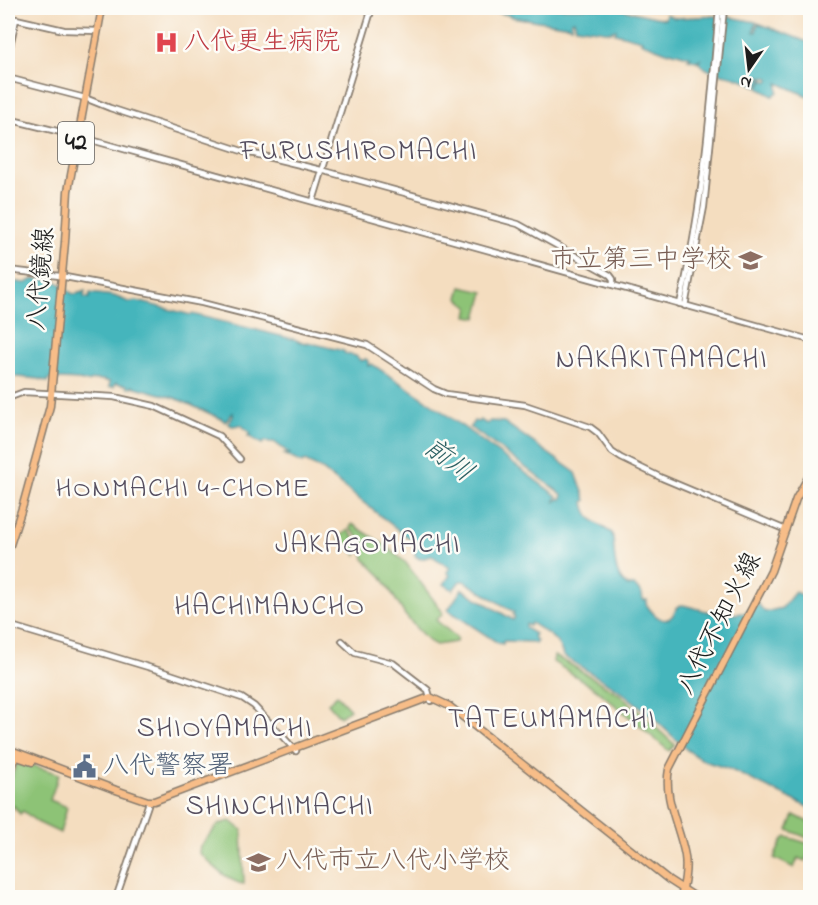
<svg xmlns="http://www.w3.org/2000/svg" width="818" height="905" viewBox="0 0 818 905" font-family="'Indie Flower','Klee One',sans-serif">
  <style>
    .green { fill: #8dc376; stroke: #547049; stroke-width: 1.5 }
    .water { fill: #45b5bc; stroke: #30686c; stroke-width: 1.5 }
    .lines { fill: none; stroke-linecap: round; stroke-linejoin: round }
    .minor-casing { stroke: #887c6e; stroke-width: 8 }
    .major-casing { stroke: #887c6e; stroke-width: 9 }
    .minor { stroke: #fff; stroke-width: 4.5 }
    .major { stroke: #f7bd88; stroke-width: 6 }
    .labels { text-anchor: middle; dominant-baseline: central; stroke-width: 5; stroke-linejoin: round; paint-order: stroke }
    .shield { fill: #fdfcf7; stroke: #605f5e; stroke-width: 1.5 }
    .shield-label { font-size: 24px; font-weight: bold; fill: #1c1c1c }
    .health-label { font-size: 26px; fill: #be3a42; stroke: #fdfcf7; text-anchor: start }
    .education-label { font-size: 26px; fill: #785e54; stroke: #fdfcf7; text-anchor: end }
    .street-label { font-size: 26px; fill: #1c1c1c; stroke: #fdfcf7 }
    .service-label { font-size: 26px; fill: #4e5e75; stroke: #fdfcf7; text-anchor: start }
    .water-label { font-size: 27px; font-style: italic; fill: #2e6164; stroke: #fdfcf7 }
    .neighbourhood-label { font-size: 27px; letter-spacing: 1.5px; fill: #554e5f; stroke: #fdfcf7 }
    .quarter-label { font-size: 28px; letter-spacing: 1.5px; fill: #554e5f; stroke: #fdfcf7 }
  </style>
  <rect width="100%" height="100%" fill="#fdfcf7"/>
  <filter id="ink" filterUnits="userSpaceOnUse"><feTurbulence type="fractalNoise" baseFrequency=".0167" numOctaves="2"/><feDisplacementMap in="SourceGraphic" scale="12" xChannelSelector="R" yChannelSelector="G"/><feConvolveMatrix kernelMatrix="1 2 1 2 8 2 1 2 1" color-interpolation-filters="sRGB"/></filter>
  <filter id="wash" filterUnits="userSpaceOnUse"><feTurbulence type="fractalNoise" baseFrequency=".008" numOctaves="4" result="noise"/><feDisplacementMap in="SourceGraphic" scale="24" xChannelSelector="R" yChannelSelector="G"/><feGaussianBlur stdDeviation="1.35" result="paint"/><feColorMatrix in="noise" values="0 0 0 0 0 0 0 0 0 0 0 0 0 0 0 0 0 1.4 0 .05"/><feComposite in="paint" operator="in"/></filter>
  <g filter="url(#wash)">
    <rect width="100%" height="100%" fill="#f4ddbf"/>
    <g class="green">
      <polygon points="461,287 484,292 477,318 467,316 469,307 458,298"/>
      <polygon points="352,524 385,545 406,563 441,610 443,614 436,620 457,638 456,642 436,645 430,642 418,630 405,615 382,577 364,559 361,540 350,528"/>
      <path d="M348 530C354 537 361 545 357 555L338 538Z"/>
      <polygon points="554,656 568,663 621,695 675,745 669,751 596,689 553,662"/>
      <polygon points="337,695 350,709 340,717 328,703"/>
      <polygon points="17,762 22,762 59,774 50,800 67,807 60,833 37,822 23,811 20,814 14,806 8,813 8,788"/>
      <polygon points="794,815 810,823 810,839 788,830"/>
      <path d="M231 821 242 830 244 884C228 882 212 864 199 853L200 846 219 824Z"/>
      <polygon points="787,837 810,844 810,850 805,861 798,858 794,868 774,858 783,839"/>
    </g>
    <g class="water">
      <path d="M480 8H614L665 19 666 14 675 18 716 16 720 19 722 16H725L756 22 754 32H756L758 23 810 43V97L778 83V92L773 96 760 89 759 87 764 81H769V78L759 76V78L764 79 757 86C751 83 744 80 738 78 727 74 708 74 698 62L700 59 696 61 688 59 691 57 670 51 669 53 641 42 642 40 615 33 616 30H612V32L576 27 574 20 571 21 572 26 512 17V16Z"/>
      <path d="M34 279C41 280 53 279 59 283 71 291 69 298 85 291L84 297 89 298 90 293 114 296 129 302 137 301 191 315 192 314 297 340V341L307 343V342L344 351V353L356 356 361 361 366 359 368 361V366L372 364 428 401 557 496 554 503 559 498 561 500 563 495 470 427 474 421 478 422 480 420 487 424 490 421 504 422 576 473 586 500 584 502C586 519 598 524 612 533 616 550 611 575 628 586H635L642 594 643 600H647L646 604C656 619 669 629 677 607L683 605 710 612 718 611 730 614 744 613 757 603 765 612 782 608 795 592 802 595 810 594V808L729 769 704 761 687 750 648 713 619 690 563 656C559 638 546 633 531 623L529 626 526 624 525 628 535 634 533 637 537 641 535 644 532 642 503 641V644L498 643 448 610 462 589 513 620 515 617 513 615 514 612 464 581H460L453 590 444 584 450 575 447 572 450 568 432 556 420 559 415 556V545L411 540 321 469 305 461 302 463 283 454H290L274 442 269 443 265 441 262 444 248 436 251 434 241 425 232 426 228 423 233 417V413L225 422 222 419 175 398 132 386 131 388 127 387V385L115 383 114 387H109L110 382C102 379 94 378 87 382 76 378 61 380 49 379L48 382 39 379 8 376V281L26 283Z"/>
    </g>
  </g>
  <g filter="url(#ink)">
    <g class="lines">
      <defs>
        <g id="minor">
          <polyline points="8,55 16,19 64,30 98,31"/>
          <polyline points="8,78 85,98 110,108 242,151 321,170 518,224 610,275 613,279 613,285"/>
          <polyline points="8,119 77,136 810,340"/>
          <polyline points="313,201 372,8"/>
          <polyline points="8,270 60,276 202,303 367,345 434,389 446,394 525,405 590,427 598,433 612,452 621,458 662,478 786,530"/>
          <path d="M680 304C703 206 711 107 719 8"/>
          <polyline points="685,306 704,207 724,8"/>
          <polyline points="8,398 24,392 114,397 154,406 219,436 240,459"/>
          <polyline points="8,625 158,670 242,698 254,706 296,751"/>
          <polyline points="342,641 355,653 393,663 428,690 431,701"/>
          <polyline points="116,898 148,805"/>
        </g>
        <g id="major">
          <polyline points="8,551 23,505 50,406 65,242 68,191 102,8"/>
          <polyline points="8,749 116,790 148,801 154,801 430,697 449,706 669,880 697,898"/>
          <polyline points="8,754 32,762"/>
          <polyline points="8,779 16,757"/>
          <path d="M681 898C684 884 687 870 685 856 680 827 663 799 669 769L771 571 796 499 810 474"/>
        </g>
      </defs>
      <use href="#minor" class="minor-casing"/>
      <use href="#major" class="major-casing"/>
      <use href="#minor" class="minor"/>
      <use href="#major" class="major"/>
    </g>
  </g>
  <defs>
    <symbol id="hospital-bare" viewBox="-9 -9 18 18"><path d="M-5-5h3v3.5h4V-5h3V5h-3V1.5h-4V5h-3Z" fill="#e0444e" stroke="#fdfcf7" stroke-width="2.5" paint-order="stroke"/></symbol>
    <symbol id="school-bare" viewBox="-9 -9 18 18"><path d="M0-5L7-2L0 1L-7-2ZM-4 1L0 2.5L4 1V4Q0 6-4 4Z" fill="#8d6e63" stroke="#fdfcf7" stroke-width="2.5" paint-order="stroke"/></symbol>
    <symbol id="civic-bare" viewBox="-9 -9 18 18"><path d="M-.6-6.5H3V-4.5H.6V-3L4-1V1h2V6H-6V1h2V-1L-.6-3ZM-1.2 2.5V6h2.4V2.5Z" fill="#5c6f8a" stroke="#fdfcf7" stroke-width="2.5" paint-order="stroke"/></symbol>
  </defs>
  <g fill-rule="evenodd">
    <use href="#hospital-bare" x="150" y="26" width="33" height="33"/>
    <use href="#school-bare" x="734" y="244" width="33" height="33"/>
    <use href="#civic-bare" x="68" y="750" width="33" height="33"/>
    <use href="#school-bare" x="242" y="846" width="33" height="33"/>
  </g>
  <g class="labels">
    <rect class="shield" x="58" y="122" width="36" height="42" rx="4.5"/>
    <g class="shield-label">
      <text x="76" y="143">42</text>
    </g>
    <g class="health-label">
      <text x="184" y="43">八代更生病院</text>
    </g>
    <g class="education-label">
      <text x="732" y="261">市立第三中学校</text>
      <text x="276" y="862" text-anchor="start">八代市立八代小学校</text>
    </g>
    <g class="street-label">
      <text transform="translate(42 279) rotate(-85)">八代鏡線</text>
      <text transform="translate(720 624) rotate(-63)">八代不知火線</text>
    </g>
    <g class="service-label">
      <text x="103" y="767">八代警察署</text>
    </g>
    <g class="water-label">
      <text transform="translate(448 461) rotate(37)">前川</text>
    </g>
    <g class="neighbourhood-label">
      <text x="183" y="489">HONMACHI 4-CHOME</text>
    </g>
    <g class="quarter-label">
      <text x="359" y="152">FURUSHIROMACHI</text>
      <text x="662" y="360">NAKAKITAMACHI</text>
      <text x="368" y="545">JAKAGOMACHI</text>
      <text x="270" y="607">HACHIMANCHO</text>
      <text x="552" y="720">TATEUMAMACHI</text>
      <text x="225" y="729">SHIOYAMACHI</text>
      <text x="280" y="807">SHINCHIMACHI</text>
    </g>
  </g>
  <rect width="818" height="905" fill="none" stroke="#fdfcf7" stroke-width="30"/>
  <g transform="translate(749 69) rotate(194)" stroke="#fdfcf7" stroke-width="4.5" paint-order="stroke">
  <path d="M0-4.5L10 22L0 15L-10 22Z" fill="#1c1c1c"/>
  <text y="-9" font-size="16" font-weight="bold" text-anchor="middle" fill="#1c1c1c">N</text>
  </g>
</svg>
